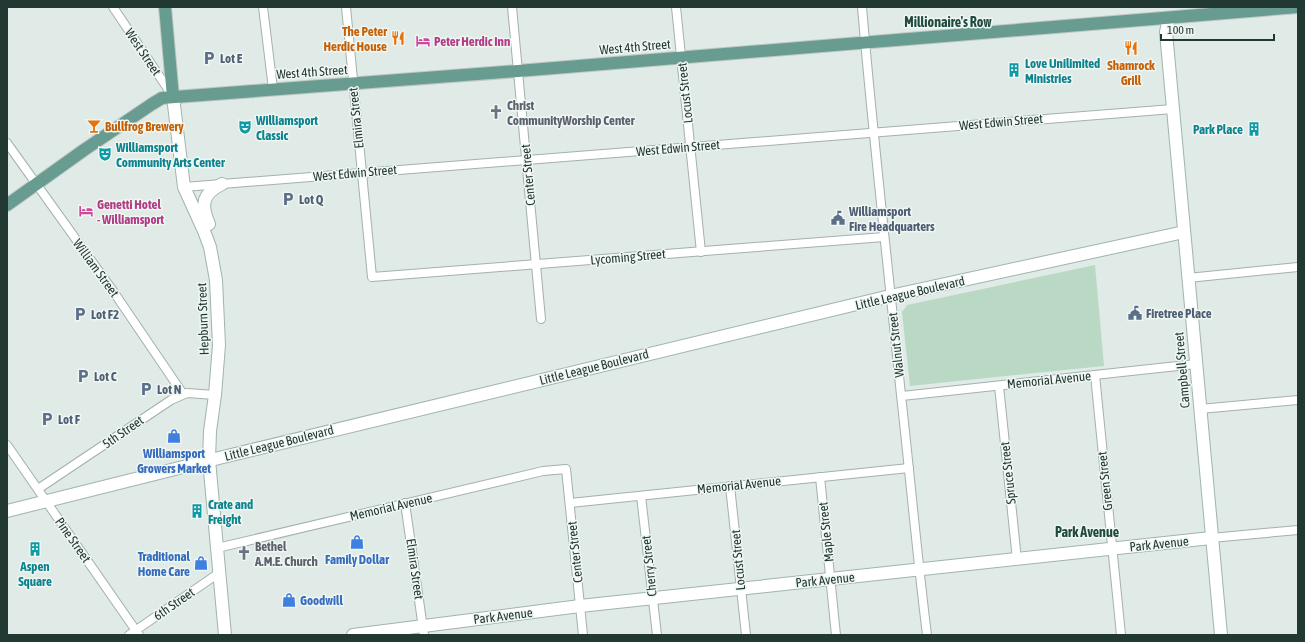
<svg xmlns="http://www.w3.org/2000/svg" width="1305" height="642" viewBox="0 0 1305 642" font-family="'Asap Condensed',sans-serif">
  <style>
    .green { fill: #bad9c4 }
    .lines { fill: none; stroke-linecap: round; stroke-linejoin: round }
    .street-casing { stroke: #a3b1ad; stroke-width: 10 }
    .secondary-casing { stroke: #a0b4ae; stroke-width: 14 }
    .primary-casing { stroke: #c1c7c6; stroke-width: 14 }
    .street { stroke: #fff; stroke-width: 8 }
    .secondary { stroke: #fff; stroke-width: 12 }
    .primary { stroke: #689c90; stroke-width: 12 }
    .labels { text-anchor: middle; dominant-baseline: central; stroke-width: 3; stroke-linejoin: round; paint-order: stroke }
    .food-label { font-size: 13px; font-weight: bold; fill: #c56008; stroke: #f0f7f3; text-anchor: end }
    .hotel-label { font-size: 13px; font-weight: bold; fill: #b23c85; stroke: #f0f7f3; text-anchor: start }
    .street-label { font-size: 13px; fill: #223833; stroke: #f0f7f3 }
    .service-label { font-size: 13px; font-weight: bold; fill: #4e5e75; stroke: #f0f7f3; text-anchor: start }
    .culture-label { font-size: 13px; font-weight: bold; fill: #0d838f; stroke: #f0f7f3; text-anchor: start }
    .worship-label { font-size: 13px; font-weight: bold; fill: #5b616d; stroke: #f0f7f3; text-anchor: start }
    .shop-label { font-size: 13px; font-weight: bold; fill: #366cbe; stroke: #f0f7f3 }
    .neighbourhood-label { font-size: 14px; font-weight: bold; fill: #204940; stroke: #f0f7f3 }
  </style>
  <rect width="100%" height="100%" fill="#e0eae6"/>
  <polygon class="green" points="1095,265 1104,366 910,386 902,312 907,305"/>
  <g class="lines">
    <defs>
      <g id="street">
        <polyline points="113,7 172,95"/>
        <polyline points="263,7 273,89"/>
        <polyline points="346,7 372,277 884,237"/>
        <polyline points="512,7 541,319"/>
        <polyline points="676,7 701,252"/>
        <path d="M862 7C873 137 888 266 901 395 910 475 917 555 927 635"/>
        <polyline points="7,143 113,291 183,394"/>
        <polyline points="184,187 1173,109"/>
        <polyline points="1188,278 1298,267"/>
        <polyline points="1095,375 1121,635"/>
        <polyline points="999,386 1017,560"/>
        <polyline points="902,396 1196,364"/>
        <polyline points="1200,409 1298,400"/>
        <polyline points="7,445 139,635"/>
        <polyline points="820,477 836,635"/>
        <polyline points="730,486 746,635"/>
        <polyline points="38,489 171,400 187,393 215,395"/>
        <polyline points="641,496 657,635"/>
        <polyline points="405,503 424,635"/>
        <polyline points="570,503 909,468"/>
        <polyline points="1211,538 1298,530"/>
        <polyline points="217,548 543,471 566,469 583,635"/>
        <polyline points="129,635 219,573"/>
      </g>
      <g id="secondary">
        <polyline points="1169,18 1166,32 1221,635"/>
        <polyline points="173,97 184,187 204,231 210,247 216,280 219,345 215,395 210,431 209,460 225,635"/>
        <path d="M209 224C200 204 203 193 222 184"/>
        <polyline points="7,511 219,458 890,296 1184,232"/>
        <polyline points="353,635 580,606 1211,538"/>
      </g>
      <g id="primary">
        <polyline points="165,7 173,97"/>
        <polyline points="7,205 84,150 152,104 162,98 518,71 1298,7"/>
      </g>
    </defs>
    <use href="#street" class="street-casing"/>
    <use href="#secondary" class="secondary-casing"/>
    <use href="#primary" class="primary-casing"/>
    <use href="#street" class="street"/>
    <use href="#secondary" class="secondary"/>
    <use href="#primary" class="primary"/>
  </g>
  <defs>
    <symbol id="restaurant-bare" viewBox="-9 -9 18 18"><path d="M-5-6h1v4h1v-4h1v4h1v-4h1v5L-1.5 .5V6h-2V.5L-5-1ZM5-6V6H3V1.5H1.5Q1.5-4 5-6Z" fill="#e8710a" stroke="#f0f7f3" stroke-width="2.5" paint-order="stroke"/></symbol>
    <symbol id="hotel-bare" viewBox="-9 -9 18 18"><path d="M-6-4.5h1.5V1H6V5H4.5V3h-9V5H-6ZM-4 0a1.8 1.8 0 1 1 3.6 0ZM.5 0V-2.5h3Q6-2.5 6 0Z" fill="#d1479c" stroke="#f0f7f3" stroke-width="2.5" paint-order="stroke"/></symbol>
    <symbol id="parking-bare" viewBox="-9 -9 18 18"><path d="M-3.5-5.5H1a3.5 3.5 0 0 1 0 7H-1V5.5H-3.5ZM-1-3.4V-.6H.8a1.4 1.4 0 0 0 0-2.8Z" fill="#5c6f8a" stroke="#f0f7f3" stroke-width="2.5" paint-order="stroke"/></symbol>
    <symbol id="building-bare" viewBox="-9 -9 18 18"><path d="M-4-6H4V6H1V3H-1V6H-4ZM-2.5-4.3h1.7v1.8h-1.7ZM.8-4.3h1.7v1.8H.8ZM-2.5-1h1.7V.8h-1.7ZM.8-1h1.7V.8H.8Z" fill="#0f9aa8" stroke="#f0f7f3" stroke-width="2.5" paint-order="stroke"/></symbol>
    <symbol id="church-bare" viewBox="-9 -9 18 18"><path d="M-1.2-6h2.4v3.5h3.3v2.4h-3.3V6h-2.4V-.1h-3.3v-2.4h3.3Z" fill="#6b7280" stroke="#f0f7f3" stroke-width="2.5" paint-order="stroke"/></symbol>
    <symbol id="bar-bare" viewBox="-9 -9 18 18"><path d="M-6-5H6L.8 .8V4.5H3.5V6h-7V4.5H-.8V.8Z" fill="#e8710a" stroke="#f0f7f3" stroke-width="2.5" paint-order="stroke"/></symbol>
    <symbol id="theatre-bare" viewBox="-9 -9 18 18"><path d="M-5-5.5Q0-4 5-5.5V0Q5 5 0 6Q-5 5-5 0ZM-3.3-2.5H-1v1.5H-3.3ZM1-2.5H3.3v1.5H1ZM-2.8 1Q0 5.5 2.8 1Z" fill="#0f9aa8" stroke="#f0f7f3" stroke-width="2.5" paint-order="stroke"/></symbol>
    <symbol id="civic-bare" viewBox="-9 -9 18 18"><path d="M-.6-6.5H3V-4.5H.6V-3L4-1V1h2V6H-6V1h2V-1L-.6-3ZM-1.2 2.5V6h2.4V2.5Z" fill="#5c6f8a" stroke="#f0f7f3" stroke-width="2.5" paint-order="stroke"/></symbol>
    <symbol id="shop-bare" viewBox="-9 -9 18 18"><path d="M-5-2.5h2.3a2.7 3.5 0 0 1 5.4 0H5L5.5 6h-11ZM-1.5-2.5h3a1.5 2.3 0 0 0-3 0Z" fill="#3f7fe0" stroke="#f0f7f3" stroke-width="2.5" paint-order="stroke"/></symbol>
  </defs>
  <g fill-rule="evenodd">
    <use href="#restaurant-bare" x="388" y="28" width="20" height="20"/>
    <use href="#hotel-bare" x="413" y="31" width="20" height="20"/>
    <use href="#restaurant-bare" x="1121" y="38" width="20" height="20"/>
    <use href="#parking-bare" x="199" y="48" width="20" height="20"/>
    <use href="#building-bare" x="1004" y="60" width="20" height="20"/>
    <use href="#church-bare" x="486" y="102" width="20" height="20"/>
    <use href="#bar-bare" x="84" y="116" width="20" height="20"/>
    <use href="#theatre-bare" x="235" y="117" width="20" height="20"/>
    <use href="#building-bare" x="1244" y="119" width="20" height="20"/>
    <use href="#theatre-bare" x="95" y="144" width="20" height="20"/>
    <use href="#parking-bare" x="278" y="189" width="20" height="20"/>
    <use href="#hotel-bare" x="76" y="201" width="20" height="20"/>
    <use href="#civic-bare" x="828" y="208" width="20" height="20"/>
    <use href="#civic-bare" x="1125" y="303" width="20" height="20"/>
    <use href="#parking-bare" x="70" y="304" width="20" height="20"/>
    <use href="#parking-bare" x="73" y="366" width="20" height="20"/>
    <use href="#parking-bare" x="136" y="379" width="20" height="20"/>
    <use href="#parking-bare" x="37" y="409" width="20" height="20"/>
    <use href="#shop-bare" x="164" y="426" width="20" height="20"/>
    <use href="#building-bare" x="187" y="501" width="20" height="20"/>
    <use href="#shop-bare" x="347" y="532" width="20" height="20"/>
    <use href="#building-bare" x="25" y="539" width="20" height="20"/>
    <use href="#church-bare" x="234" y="543" width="20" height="20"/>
    <use href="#shop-bare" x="191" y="553" width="20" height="20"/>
    <use href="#shop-bare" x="279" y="590" width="20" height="20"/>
  </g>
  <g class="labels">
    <g class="food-label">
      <text x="387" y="31">The Peter<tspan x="387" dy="15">Herdic House</tspan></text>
      <text x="1131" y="65" text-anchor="middle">Shamrock<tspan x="1131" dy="15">Grill</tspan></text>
      <text x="105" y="126" text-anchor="start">Bullfrog Brewery</text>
    </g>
    <g class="hotel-label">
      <text x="434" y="41">Peter Herdic Inn</text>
      <text x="97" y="204">Genetti Hotel<tspan x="97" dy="15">- Williamsport</tspan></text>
    </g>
    <g class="street-label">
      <text transform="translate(635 47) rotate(-5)">West 4th Street</text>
      <text transform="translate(143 52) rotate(56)">West Street</text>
      <text transform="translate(312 72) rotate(-4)">West 4th Street</text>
      <text transform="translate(685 93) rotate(-96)">Locust Street</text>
      <text transform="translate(356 118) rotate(-96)">Elmira Street</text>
      <text transform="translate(1001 122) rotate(-5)">West Edwin Street</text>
      <text transform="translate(678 148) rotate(-5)">West Edwin Street</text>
      <text transform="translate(355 173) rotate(-5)">West Edwin Street</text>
      <text transform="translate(528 175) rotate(-95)">Center Street</text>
      <text transform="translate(628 257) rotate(-5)">Lycoming Street</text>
      <text transform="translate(96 268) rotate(54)">William Street</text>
      <text transform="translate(910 293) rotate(-13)">Little League Boulevard</text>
      <text transform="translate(203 319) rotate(-92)">Hepburn Street</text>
      <text transform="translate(896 345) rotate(-96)">Walnut Street</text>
      <text transform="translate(594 367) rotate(-14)">Little League Boulevard</text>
      <text transform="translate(1182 370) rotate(-95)">Campbell Street</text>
      <text transform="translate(1049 380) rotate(-6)">Memorial Avenue</text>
      <text transform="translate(123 432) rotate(-35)">5th Street</text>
      <text transform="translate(279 443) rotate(-14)">Little League Boulevard</text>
      <text transform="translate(1008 473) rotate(-96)">Spruce Street</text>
      <text transform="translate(1105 481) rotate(-96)">Green Street</text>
      <text transform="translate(739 485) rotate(-6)">Memorial Avenue</text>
      <text transform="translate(391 507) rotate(-13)">Memorial Avenue</text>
      <text transform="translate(826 532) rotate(-96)">Maple Street</text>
      <text transform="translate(73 540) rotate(55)">Pine Street</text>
      <text transform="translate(1159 544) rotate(-6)">Park Avenue</text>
      <text transform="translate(575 552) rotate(-96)">Center Street</text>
      <text transform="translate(738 560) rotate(-95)">Locust Street</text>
      <text transform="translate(649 566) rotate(-96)">Cherry Street</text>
      <text transform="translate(415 569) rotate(82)">Elmira Street</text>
      <text transform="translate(825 580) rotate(-6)">Park Avenue</text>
      <text transform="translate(174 604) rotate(-35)">6th Street</text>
      <text transform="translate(503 616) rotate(-7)">Park Avenue</text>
    </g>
    <g class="service-label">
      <text x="220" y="58">Lot E</text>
      <text x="299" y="199">Lot Q</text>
      <text x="849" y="211">Williamsport<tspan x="849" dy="15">Fire Headquarters</tspan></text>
      <text x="1146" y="313">Firetree Place</text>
      <text x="91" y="314">Lot F2</text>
      <text x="94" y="376">Lot C</text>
      <text x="157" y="389">Lot N</text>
      <text x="58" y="419">Lot F</text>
    </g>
    <g class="culture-label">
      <text x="1025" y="63">Love Unilimited<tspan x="1025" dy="15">Ministries</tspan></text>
      <text x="256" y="120">Williamsport<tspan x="256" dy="15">Classic</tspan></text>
      <text x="1243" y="129" text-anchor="end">Park Place</text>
      <text x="116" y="147">Williamsport<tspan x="116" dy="15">Community Arts Center</tspan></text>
      <text x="208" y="504">Crate and<tspan x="208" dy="15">Freight</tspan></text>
      <text x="35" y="566" text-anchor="middle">Aspen<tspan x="35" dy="15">Square</tspan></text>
    </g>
    <g class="worship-label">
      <text x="507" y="105">Christ<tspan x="507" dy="15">CommunityWorship Center</tspan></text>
      <text x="255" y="546">Bethel<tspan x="255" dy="15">A.M.E. Church</tspan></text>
    </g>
    <g class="shop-label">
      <text x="174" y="453">Williamsport<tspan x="174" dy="15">Growers Market</tspan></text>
      <text x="190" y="556" text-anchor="end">Traditional<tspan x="190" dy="15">Home Care</tspan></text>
      <text x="357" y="559">Family Dollar</text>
      <text x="300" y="600" text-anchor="start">Goodwill</text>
    </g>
    <g class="neighbourhood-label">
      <text x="948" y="22">Millionaire's Row</text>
      <text x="1087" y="532">Park Avenue</text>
    </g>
  </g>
  <rect width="1305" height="642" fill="none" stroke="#223833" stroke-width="16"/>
  <path d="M1161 34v6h113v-6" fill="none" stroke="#223833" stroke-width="2"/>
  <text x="1167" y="34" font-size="12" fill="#223833" stroke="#f0f7f3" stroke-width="3" paint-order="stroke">100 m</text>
</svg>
